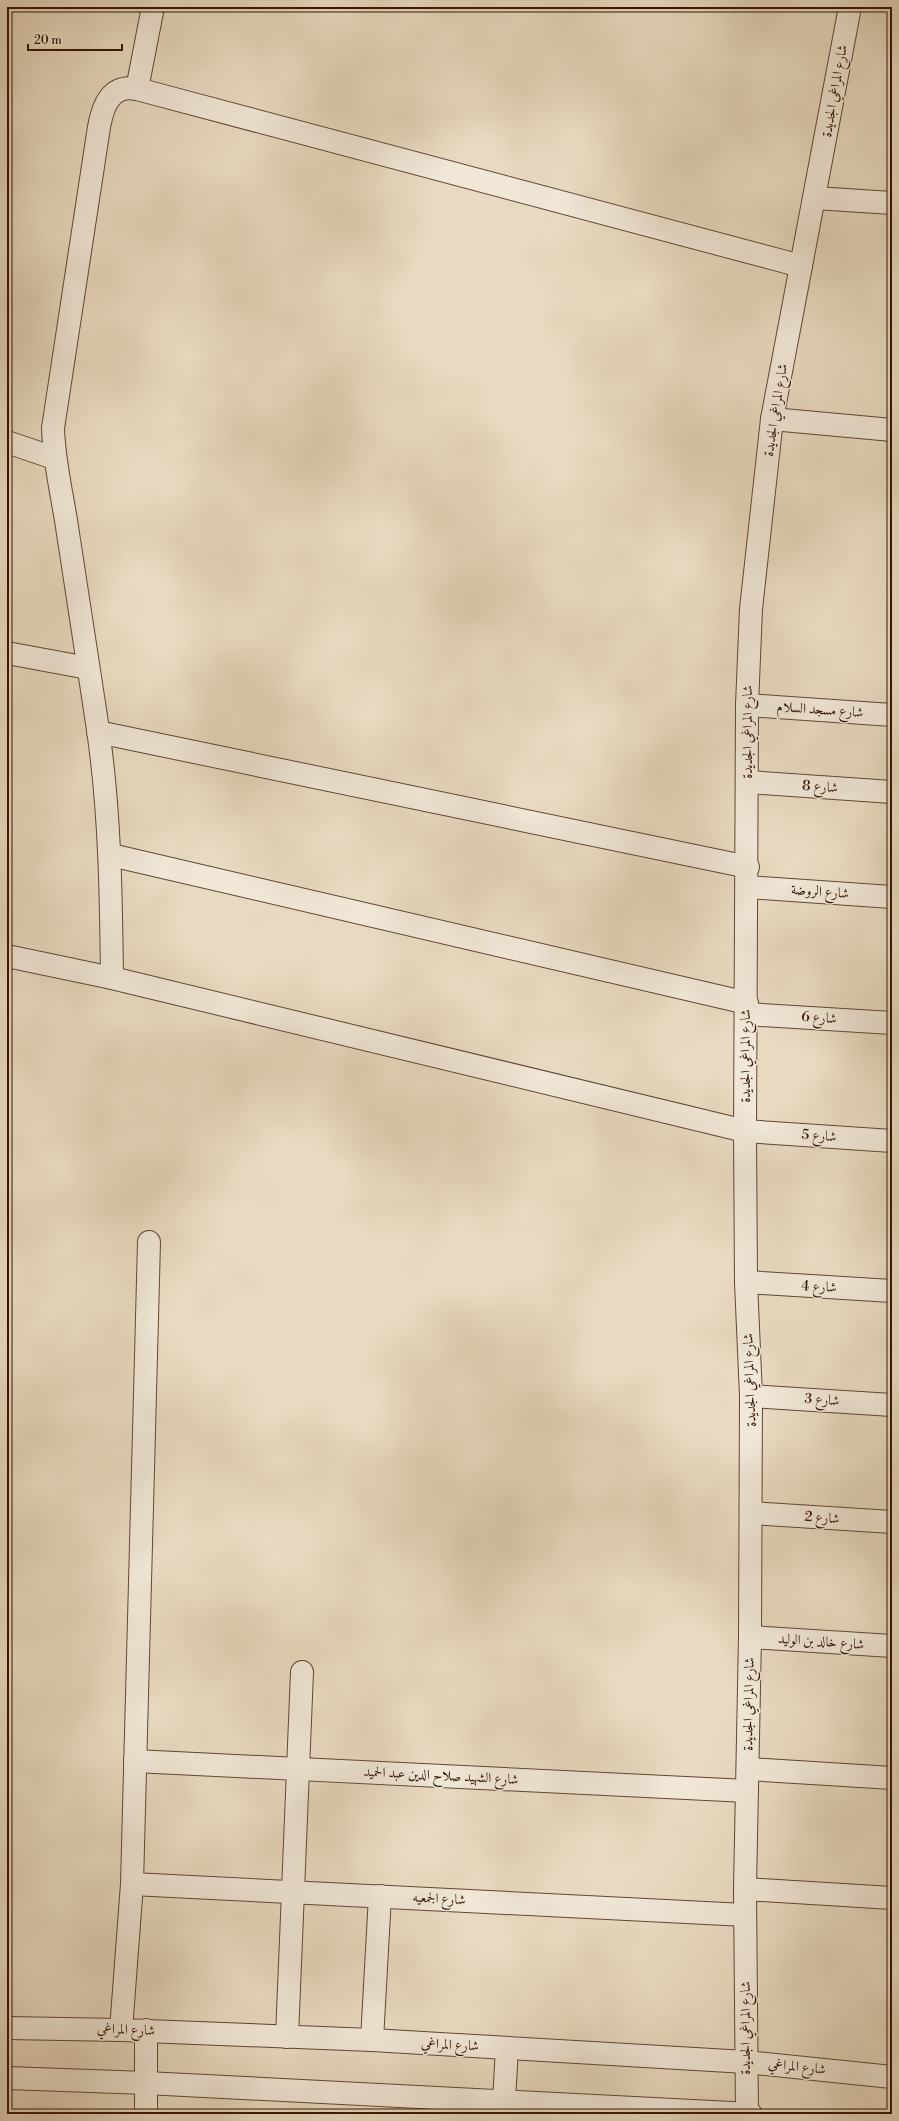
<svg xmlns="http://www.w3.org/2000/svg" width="899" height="2121" viewBox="0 0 899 2121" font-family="'Libre Bodoni',Amiri,serif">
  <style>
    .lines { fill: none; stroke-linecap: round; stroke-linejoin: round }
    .minor-casing { stroke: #614634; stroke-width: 24 }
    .minor { stroke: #f0e7d7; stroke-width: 22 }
    .labels { text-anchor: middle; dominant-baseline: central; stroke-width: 3; stroke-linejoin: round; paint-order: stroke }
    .street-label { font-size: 14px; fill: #341405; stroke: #f0e7d7 }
  </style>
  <rect width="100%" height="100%" fill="#e8dac1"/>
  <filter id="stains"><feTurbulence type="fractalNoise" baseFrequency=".005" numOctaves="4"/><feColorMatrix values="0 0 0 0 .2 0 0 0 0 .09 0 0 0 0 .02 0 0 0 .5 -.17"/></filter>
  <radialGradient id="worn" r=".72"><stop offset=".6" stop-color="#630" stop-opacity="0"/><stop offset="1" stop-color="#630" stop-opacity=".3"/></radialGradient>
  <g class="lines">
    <defs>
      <g id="minor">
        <polyline points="137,89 153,7"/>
        <polyline points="815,198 892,203"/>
        <polyline points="772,419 892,430"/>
        <polyline points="7,442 54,458"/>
        <polyline points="7,653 88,668"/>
        <polyline points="747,705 892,715"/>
        <polyline points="98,732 748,867"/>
        <polyline points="748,782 892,792"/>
        <polyline points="111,855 747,1003"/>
        <polyline points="747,887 892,897"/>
        <polyline points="7,956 112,978 745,1131 892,1141"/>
        <path d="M112 978C111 895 110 812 98 730 88 662 77 594 67 527 62 493 54 463 53 428L99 127C103 105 111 84 137 89L801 266"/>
        <polyline points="746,1014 892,1023"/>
        <polyline points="746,1282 892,1291"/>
        <polyline points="751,1396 892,1405"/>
        <polyline points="751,1513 892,1522"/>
        <polyline points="750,1637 892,1646"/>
        <polyline points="135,1761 747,1791"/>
        <polyline points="748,1769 892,1778"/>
        <polyline points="132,1884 745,1915"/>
        <polyline points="745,1889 892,1898"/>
        <polyline points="7,2028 121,2030 372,2040 746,2062 892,2077"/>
        <polyline points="121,2030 132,1884 149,1242"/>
        <polyline points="146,2030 146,2114"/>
        <polyline points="287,2037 302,1672"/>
        <polyline points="372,2040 380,1896"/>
        <polyline points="7,2078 146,2083 751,2114"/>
        <polyline points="504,2101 507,2048"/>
        <polyline points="747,2114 745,1889 750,1637 751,1396 746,1282 745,1131 747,705 751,609 772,419 850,7"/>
      </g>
    </defs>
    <use href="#minor" class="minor-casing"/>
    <use href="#minor" class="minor"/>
  </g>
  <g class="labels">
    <g class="street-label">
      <text transform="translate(835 91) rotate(-80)">شارع المراغي الجديدة</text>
      <text transform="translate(776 410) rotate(-81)">شارع المراغي الجديدة</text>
      <text transform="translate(820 710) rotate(4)">شارع مسجد السلام</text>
      <text transform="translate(748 732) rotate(-90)">شارع المراغي الجديدة</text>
      <text transform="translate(820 787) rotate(4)">شارع 8</text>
      <text transform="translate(820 892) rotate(4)">شارع الروضة</text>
      <text transform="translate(819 1018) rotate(4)">شارع 6</text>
      <text transform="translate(746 1056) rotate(-90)">شارع المراغي الجديدة</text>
      <text transform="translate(819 1136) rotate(4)">شارع 5</text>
      <text transform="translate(819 1287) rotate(3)">شارع 4</text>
      <text transform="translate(750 1380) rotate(-92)">شارع المراغي الجديدة</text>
      <text transform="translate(822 1400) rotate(4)">شارع 3</text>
      <text transform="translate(822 1518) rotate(4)">شارع 2</text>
      <text transform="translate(821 1642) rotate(4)">شارع خالد بن الوليد</text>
      <text transform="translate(749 1704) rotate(-89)">شارع المراغي الجديدة</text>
      <text transform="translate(441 1776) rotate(3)">شارع الشهيد صلاح الدين عبد الحميد</text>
      <text transform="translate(439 1899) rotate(3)">شارع الجمعيه</text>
      <text transform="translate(746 2028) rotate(-90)">شارع المراغي الجديدة</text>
      <text transform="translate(126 2030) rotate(2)">شارع المراغي</text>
      <text transform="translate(450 2045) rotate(3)">شارع المراغي</text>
      <text transform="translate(797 2067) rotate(6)">شارع المراغي</text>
    </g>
  </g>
  <rect width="899" height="2121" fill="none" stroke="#e8dac1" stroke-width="24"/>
  <rect x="8" y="8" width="883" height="2105" fill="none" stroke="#341405" stroke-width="2"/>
  <rect x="12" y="12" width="875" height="2097" fill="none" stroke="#341405"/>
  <path d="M28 44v6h94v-6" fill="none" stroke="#341405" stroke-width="2"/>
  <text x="34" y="44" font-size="12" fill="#341405" stroke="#f0e7d7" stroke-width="3" paint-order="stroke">20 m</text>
  <rect width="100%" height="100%" filter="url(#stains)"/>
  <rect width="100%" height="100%" fill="url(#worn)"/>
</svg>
